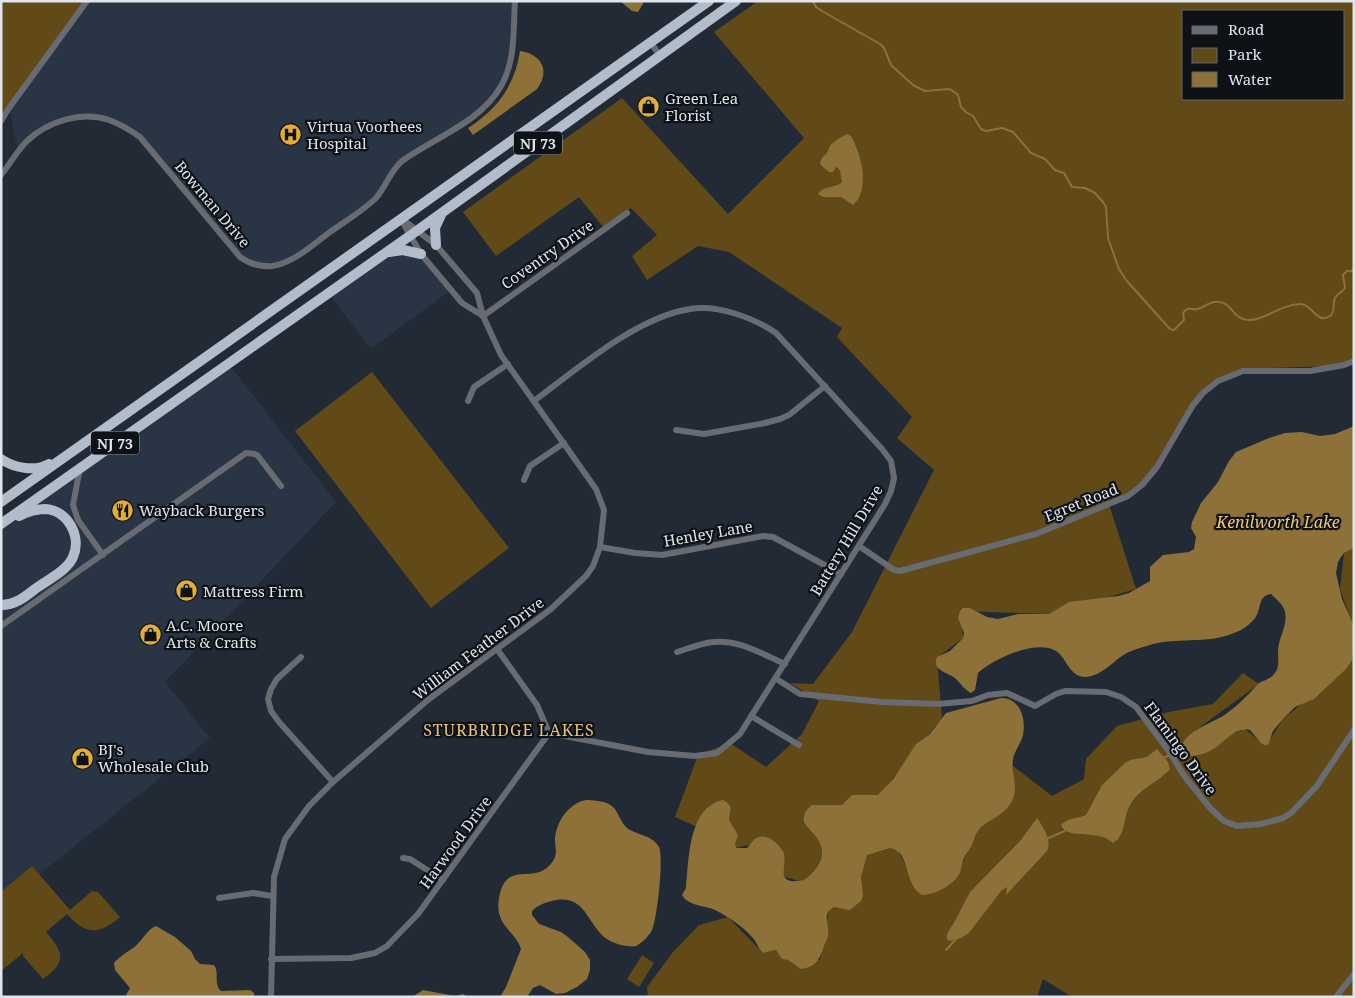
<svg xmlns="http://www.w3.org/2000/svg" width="1355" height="998" viewBox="0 0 1355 998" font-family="'Noto Serif',serif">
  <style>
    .built { fill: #293544 }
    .green { fill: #614a17; fill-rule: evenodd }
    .water { fill: #8d7138 }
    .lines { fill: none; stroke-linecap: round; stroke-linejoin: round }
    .stream { stroke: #8d7138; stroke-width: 2 }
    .minor { stroke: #686c72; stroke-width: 6 }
    .trunk { stroke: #b2bcca; stroke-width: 10 }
    .labels { text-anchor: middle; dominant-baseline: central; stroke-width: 4.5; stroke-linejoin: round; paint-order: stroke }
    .shield { fill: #0e1217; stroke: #a1a6ad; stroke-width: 1 }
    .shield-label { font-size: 14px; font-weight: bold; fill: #e0e6ed }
    .poi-label { font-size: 15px; fill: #e0e6ed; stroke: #0e1217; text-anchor: start }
    .street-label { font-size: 15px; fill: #e0e6ed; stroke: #0e1217 }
    .water-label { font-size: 16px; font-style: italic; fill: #f2c874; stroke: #0e1217 }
    .neighbourhood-label { font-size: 16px; letter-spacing: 1px; fill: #e8c47b; stroke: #0e1217 }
  </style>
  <rect width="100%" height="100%" fill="#212a35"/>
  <g class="built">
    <polygon points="87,1 515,1 508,71 480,110 402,161 377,196 287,261 262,266 240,257 150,148 127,128 91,117 49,126 18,152 9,108"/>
    <polygon points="385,253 421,254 451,290 371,349 328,292"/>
    <polygon points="228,363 336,502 165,682 210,738 1,905 1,524"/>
  </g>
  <g class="green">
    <polygon points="1,1 86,1 1,120"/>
    <path d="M758 1H1354V359L1335 366 1243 369 1213 382 1140 488 1109 504 1136 589 1049 614 960 611 963 638 937 658 942 718 881 793 898 851 922 894 953 881 979 829 1012 801 1013 766 1052 796 1084 779 1086 759 1117 726 1169 712 1213 704 1243 673 1259 684 1196 730 1183 754 1245 729 1266 746 1283 719 1348 666 1354 642V997H1072L1043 979 1037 997H648L647 987 673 952 699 925 728 917 763 953 776 950 820 960 829 910 799 881 785 877 772 840 735 848 725 801 695 826 675 817 698 755 730 743 766 767 802 734 819 701 790 683 813 684 852 632 934 470 897 438 912 417 837 337 842 328 729 252 698 246 647 280 632 256 657 235 631 208 604 228 579 197 496 256 463 212 622 98 728 214 804 138 714 32ZM1184 11H1344V99H1184Z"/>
    <polygon points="372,372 509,548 431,608 295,431"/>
    <polygon points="1354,547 1354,628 1340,589 1344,553"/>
    <path d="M32 866 70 910 92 891 98 892 120 917C100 935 85 935 67 914L46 932C64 953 67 962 43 979L23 956V953L1 971V892Z"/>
    <polygon points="642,955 654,963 639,987 627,979"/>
  </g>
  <g class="water">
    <polygon points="620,1 643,1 643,4 638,12 632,11"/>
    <path d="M520 51C541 54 551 70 537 89L473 135 468 128C497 110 515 85 520 51Z"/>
    <path d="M847 134 851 136C861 153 871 190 853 205L841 197H823L818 194C824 185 834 189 842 182L840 171 838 168 836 167 833 172H829C819 164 817 163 826 154 829 151 828 149 830 146 833 141 842 137 847 134Z"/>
    <path d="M1354 426V548L1344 553 1341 557 1338 562 1336 573 1342 599 1354 626V650L1352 660 1346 669 1314 699 1295 707 1283 719 1273 731 1269 743 1266 746 1261 743 1250 730C1235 727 1226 741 1215 748 1206 754 1194 757 1183 756L1180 750C1186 729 1210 725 1226 714 1237 706 1248 695 1258 684 1263 680 1270 680 1274 674 1280 668 1278 659 1278 651 1278 638 1288 626 1285 612 1284 605 1276 599 1271 594 1257 596 1262 609 1255 618 1251 624 1241 631 1234 633 1207 645 1175 636 1147 646 1139 648 1129 651 1122 656 1110 664 1102 675 1087 677 1069 678 1068 659 1056 651 1036 639 993 659 978 673L975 690 971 693C964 689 961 684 956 679 949 672 931 671 937 657L950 651 963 638 964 633 958 618 960 611 963 608H970L987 617 998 619 1018 614H1049L1069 602 1118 596 1129 593 1150 581V567L1163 555 1189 552 1194 549 1196 537 1191 528 1192 522 1201 503 1218 482 1229 461 1236 452 1269 438 1285 433 1302 432 1320 436 1335 434Z"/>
    <path d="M1001 698C1021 698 1026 720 1023 735 1021 744 1014 751 1013 760 1011 775 1019 786 1012 801 1004 817 984 821 978 831 975 835 974 840 972 845 970 849 966 853 964 858 961 863 962 871 958 876 951 886 934 895 922 895 903 884 911 851 890 848L867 855 861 877 863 896 861 901 850 910 834 907C821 914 830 925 828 935 828 939 825 943 824 946 820 959 816 967 801 969L788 960 782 959 776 950 763 953C758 949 757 942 752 937 743 927 729 917 717 911 706 905 689 907 682 895L686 888C689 860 688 807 723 800 735 806 729 812 729 820L738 835 735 844 736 848H747C750 845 752 841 755 839 766 831 779 844 784 853 787 868 774 886 804 880 818 870 829 854 817 838 813 832 807 828 804 822 803 815 806 809 812 805H842L852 795H878L894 778 916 744 929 735 946 713Z"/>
    <path d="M1157 749 1168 762 1170 769C1158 783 1139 788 1130 805 1123 817 1126 836 1113 843 1098 828 1067 841 1061 825 1068 817 1077 819 1086 815L1102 785 1125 763 1130 760 1147 757Z"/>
    <path d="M586 800C594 800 602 801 609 804 618 808 619 821 627 828 636 835 653 835 659 847 664 858 657 919 652 930 649 936 642 943 636 946 631 947 626 946 621 945 614 943 606 940 601 934 586 918 582 893 552 901 544 903 538 905 532 911V915L539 924 561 932 568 937 585 952 590 960V970L587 979 577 987 565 993 556 994 540 985 533 988 527 997H500L506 987 521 949C516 931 494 926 499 898 506 857 535 888 553 861 558 854 555 847 555 839 556 822 569 803 586 800Z"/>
    <path d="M1037 818C1044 828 1052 841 1047 851L1006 895 1007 887 1001 891 969 933 961 938 950 941 947 939V934L955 921 970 892 1021 840Z"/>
    <path d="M156 926 175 937 191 951 195 959 200 964 214 965C220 973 213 983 221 991L250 990 254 993V997H125L130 988 115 970 114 963C120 956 126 953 133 948 142 942 146 930 156 926Z"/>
    <polygon points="423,990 455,996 463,994 469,997 412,997"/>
  </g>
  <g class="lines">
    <g class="stream">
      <path d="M813 1 816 7 822 11 880 44 884 48 891 65 913 85 925 91 950 89 958 95 961 107 966 112 973 116 981 129 986 131 1002 128 1013 132 1031 153 1045 159 1055 170 1064 173 1072 187 1085 188 1095 193 1103 202 1106 207 1108 238 1119 269 1126 280 1170 329 1174 330 1184 320 1183 313 1187 309C1191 308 1194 310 1198 309 1205 307 1211 300 1219 302 1233 303 1232 320 1250 320 1265 320 1281 304 1301 304 1312 304 1317 325 1330 316 1336 311 1332 304 1335 298 1337 294 1342 292 1345 288L1343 275 1347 271H1354"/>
      <polyline points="1163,758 1182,750"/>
      <polyline points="1046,839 1065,831"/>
      <polyline points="946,950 957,938"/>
    </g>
    <g class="minor">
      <polyline points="651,43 660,56"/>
      <polyline points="1,121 9,108 87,1"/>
      <path d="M1 175C10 164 17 151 27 141 48 121 81 111 109 120 120 124 130 130 140 137L240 257C250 264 260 267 272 266 295 263 315 242 333 230 347 220 364 210 376 198 386 187 390 171 402 161 435 137 480 123 501 86 516 60 513 30 515 1"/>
      <polyline points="403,223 421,254 462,303 483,316"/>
      <polyline points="483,316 627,213"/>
      <polyline points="468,401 474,387 508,364"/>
      <path d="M534 401C577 369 637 317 690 309 717 304 754 318 776 333L882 449 891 461 894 478 891 491 885 504 740 734 717 753 695 756 648 752 549 733"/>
      <polyline points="676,430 704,434 765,423 780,419 789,415 825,386"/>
      <polyline points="80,468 73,505 78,520 103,555"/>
      <polyline points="524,480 530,466 564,443"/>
      <polyline points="859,546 894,570 900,571 1036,534 1128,496 1142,485 1157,467 1193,405 1203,393 1218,381 1243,371 1310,371 1344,365 1354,361"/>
      <polyline points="600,547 635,553 662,555 763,536 773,537 841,574"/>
      <polyline points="1,626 246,453 255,454 258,456 281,486"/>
      <path d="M677 652C687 649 697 645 707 643 735 637 760 653 785 664"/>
      <polyline points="301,657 277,679 271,689 268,699 271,711 279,722 333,782"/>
      <polyline points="775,678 800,694 882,702 938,704 972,701 988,695 1007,693 1035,706 1056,694 1065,691 1106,692 1121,697 1136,707 1168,750 1185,777 1211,809 1224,821 1237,826 1261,824 1283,818 1291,813 1316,787 1354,730"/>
      <polyline points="751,716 799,745"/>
      <polyline points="403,858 410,859 443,880"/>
      <polyline points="219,898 253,893 272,896"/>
      <polyline points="271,959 351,958 375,953 387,946 418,914 549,733 537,705 497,649"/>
      <polyline points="271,997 274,877 285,839 309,806 333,782 429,699 551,609 586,576 593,566 600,547 604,510 596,489 501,355 483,316 477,293 436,245 402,219"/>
      <polyline points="1336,997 1354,974"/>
    </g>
    <g class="trunk">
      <polyline points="436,245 435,228 441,215"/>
      <polyline points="389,252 403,250 421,254"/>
      <path d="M1 459C14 468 35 472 49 464"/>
      <polyline points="1,502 709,1"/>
      <polyline points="1,524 411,235 736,1"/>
      <path d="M1 605C15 605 25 597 35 589 47 580 67 571 73 557 82 537 68 510 45 509 36 509 27 512 19 516"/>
    </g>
  </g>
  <defs>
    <symbol id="shop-disc" viewBox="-11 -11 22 22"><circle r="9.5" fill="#e3ae35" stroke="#0e1217"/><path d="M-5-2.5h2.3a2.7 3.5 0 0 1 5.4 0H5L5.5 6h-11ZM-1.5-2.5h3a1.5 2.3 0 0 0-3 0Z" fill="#111"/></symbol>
    <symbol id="hospital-disc" viewBox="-11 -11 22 22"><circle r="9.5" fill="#e3ae35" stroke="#0e1217"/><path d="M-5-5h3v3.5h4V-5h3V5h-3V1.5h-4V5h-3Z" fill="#111"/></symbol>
    <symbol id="restaurant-disc" viewBox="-11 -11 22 22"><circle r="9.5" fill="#e3ae35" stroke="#0e1217"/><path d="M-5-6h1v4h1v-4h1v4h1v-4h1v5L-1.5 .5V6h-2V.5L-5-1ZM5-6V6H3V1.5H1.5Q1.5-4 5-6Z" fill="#111"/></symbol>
  </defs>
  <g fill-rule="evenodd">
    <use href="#shop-disc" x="636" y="94" width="25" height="25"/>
    <use href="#hospital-disc" x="278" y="122" width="25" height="25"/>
    <use href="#restaurant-disc" x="110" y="498" width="25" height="25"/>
    <use href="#shop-disc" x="174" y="578" width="25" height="25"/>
    <use href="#shop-disc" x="138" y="622" width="25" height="25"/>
    <use href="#shop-disc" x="70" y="746" width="25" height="25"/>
  </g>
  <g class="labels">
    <g class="shield">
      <rect x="514" y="131.5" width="48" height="23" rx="4"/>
      <rect x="91" y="431.5" width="48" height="23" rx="4"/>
    </g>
    <g class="shield-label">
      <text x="538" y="143">NJ 73</text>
      <text x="115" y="443">NJ 73</text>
    </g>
    <g class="poi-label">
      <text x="665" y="98">Green Lea<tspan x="665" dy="17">Florist</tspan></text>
      <text x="307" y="126">Virtua Voorhees<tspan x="307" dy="17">Hospital</tspan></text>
      <text x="139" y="510">Wayback Burgers</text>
      <text x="203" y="591">Mattress Firm</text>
      <text x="166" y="625">A.C. Moore<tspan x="166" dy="17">Arts &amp; Crafts</tspan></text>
      <text x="98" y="749">BJ's<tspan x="98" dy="17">Wholesale Club</tspan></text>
    </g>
    <g class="street-label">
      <text transform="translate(213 204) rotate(50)">Bowman Drive</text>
      <text transform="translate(547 254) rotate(-35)">Coventry Drive</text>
      <text transform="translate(1081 502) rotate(-22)">Egret Road</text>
      <text transform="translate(708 533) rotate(-10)">Henley Lane</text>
      <text transform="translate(846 540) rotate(-59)">Battery Hill Drive</text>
      <text transform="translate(478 648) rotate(-37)">William Feather Drive</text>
      <text transform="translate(1181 748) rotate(54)">Flamingo Drive</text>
      <text transform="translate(455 842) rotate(-54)">Harwood Drive</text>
    </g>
    <g class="water-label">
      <text x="1278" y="522">Kenilworth Lake</text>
    </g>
    <g class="neighbourhood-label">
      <text x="509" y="730">STURBRIDGE LAKES</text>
    </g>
  </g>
  <rect width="1355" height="998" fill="none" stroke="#e0e6ed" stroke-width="5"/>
  <rect x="1182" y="10" width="162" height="90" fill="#0e1217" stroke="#62676d"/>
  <rect x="1192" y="26" width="25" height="8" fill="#686c72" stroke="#62676d"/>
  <text x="1228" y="35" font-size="15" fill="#e0e6ed">Road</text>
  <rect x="1192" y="48" width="25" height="15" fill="#614a17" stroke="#62676d"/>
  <text x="1228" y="60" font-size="15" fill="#e0e6ed">Park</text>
  <rect x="1192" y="72" width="25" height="15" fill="#8d7138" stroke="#62676d"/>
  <text x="1228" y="85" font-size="15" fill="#e0e6ed">Water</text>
</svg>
